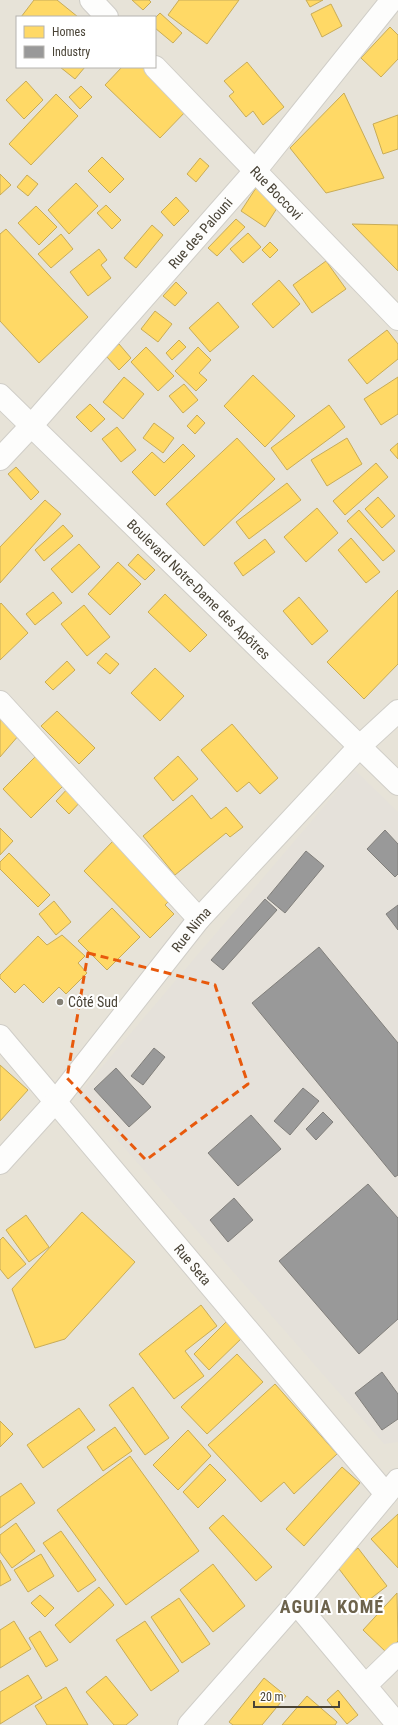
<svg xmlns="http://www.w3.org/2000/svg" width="398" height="1725" viewBox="0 0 398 1725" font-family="'Roboto Condensed',sans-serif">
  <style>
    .residential { fill: #e7e3d8; fill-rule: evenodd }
    .industrial { fill: #e5e1da }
    .homes { fill: #ffd966; stroke: #c8ac58 }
    .industry { fill: #999; stroke: #817f7b }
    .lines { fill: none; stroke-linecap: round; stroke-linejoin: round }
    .minor-casing { stroke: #d0cec8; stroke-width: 24 }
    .tertiary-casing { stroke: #d0cec8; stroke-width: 24 }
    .minor { stroke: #fdfdfc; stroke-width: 22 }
    .tertiary { stroke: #fdfdfc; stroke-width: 22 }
    .marked { fill: none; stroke: #e8590c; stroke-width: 3; stroke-dasharray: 8 5; stroke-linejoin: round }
    .poi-dot { fill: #848075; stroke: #fff; stroke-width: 1.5 }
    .labels { text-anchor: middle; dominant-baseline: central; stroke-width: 4; stroke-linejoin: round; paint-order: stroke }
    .street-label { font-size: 14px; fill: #494336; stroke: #fff }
    .poi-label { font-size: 14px; fill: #494336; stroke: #fff; text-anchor: start }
    .district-label { font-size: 18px; font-weight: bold; letter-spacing: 1px; fill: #6d634c; stroke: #fff }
  </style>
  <rect width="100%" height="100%" fill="#f2f1eb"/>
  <path class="residential" d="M0 0H398V1725H0ZM17 17H155V67H17Z"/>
  <polygon class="industrial" points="355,770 398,812 398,1442 384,1444 78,1095"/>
  <g class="homes">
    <polygon points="34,0 57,0 78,17 21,17"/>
    <polygon points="132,0 149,0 151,2 143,10"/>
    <polygon points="179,0 239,0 207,44 168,15"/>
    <polygon points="306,0 323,0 310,7"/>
    <polygon points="331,4 342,26 322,37 311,14"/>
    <polygon points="160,13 182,33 173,43 155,28 155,18"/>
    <polygon points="390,27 398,35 398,59 381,77 361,58"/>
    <polygon points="247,62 284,107 263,125 253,111 246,117 229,96 234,92 224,81"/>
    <polygon points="60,67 85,67 75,79"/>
    <polygon points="122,67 144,67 188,109 160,138 105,85"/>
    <polygon points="26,81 43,100 24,119 6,100"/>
    <polygon points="81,86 92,97 80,109 69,97"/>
    <polygon points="344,93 384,178 326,193 290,148"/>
    <polygon points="56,94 78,116 31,165 9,144"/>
    <polygon points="398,115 398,149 383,154 373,124"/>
    <polygon points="102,157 124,179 110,193 88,171"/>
    <polygon points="200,158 209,166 196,182 187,174"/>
    <polygon points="0,174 11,185 0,195"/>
    <polygon points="27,175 38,184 28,196 17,187"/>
    <polygon points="76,183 98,206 69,234 48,210"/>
    <polygon points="256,188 279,205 265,227 241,211"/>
    <polygon points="176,197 189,211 174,226 161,212"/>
    <polygon points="106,205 121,220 112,229 97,213"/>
    <polygon points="36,206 57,227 39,245 18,223"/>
    <polygon points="236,219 245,227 217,256 208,248"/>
    <polygon points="352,224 398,225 398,271"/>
    <polygon points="152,225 163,235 136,268 124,258"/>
    <polygon points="6,229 88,317 39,363 0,321 0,234"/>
    <polygon points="248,233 261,247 243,263 230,249"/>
    <polygon points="61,234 73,249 51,268 38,254"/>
    <polygon points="270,242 278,250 270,258 262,250"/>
    <polygon points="99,249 107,260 101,265 111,278 88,296 70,272"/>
    <polygon points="326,261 346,289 312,313 293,285"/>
    <polygon points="279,280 300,304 273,328 252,304"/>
    <polygon points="176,282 187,293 175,306 163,296"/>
    <polygon points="218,302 239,327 210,352 189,328"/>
    <polygon points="155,311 172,324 158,342 141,329"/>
    <polygon points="387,330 398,344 398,359 367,384 348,360"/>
    <polygon points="179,340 186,347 172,360 166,353"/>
    <polygon points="119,344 131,358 119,370 106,356"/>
    <polygon points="146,347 174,376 158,391 131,362"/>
    <polygon points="198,347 211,360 199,373 207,380 196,391 175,371"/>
    <polygon points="253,375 295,416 265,447 224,406"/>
    <polygon points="124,377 144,394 123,419 103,402"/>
    <polygon points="398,377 398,414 381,425 364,399"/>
    <polygon points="184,384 198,400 183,413 169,396"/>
    <polygon points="90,404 105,419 91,432 76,417"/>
    <polygon points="329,405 345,427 287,470 271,448"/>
    <polygon points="197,415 205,423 195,434 187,426"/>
    <polygon points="154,423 174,438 163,453 143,438"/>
    <polygon points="117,427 136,450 121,462 102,439"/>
    <polygon points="237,438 275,479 204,546 166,504"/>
    <polygon points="347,438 362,464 327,486 311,460"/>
    <polygon points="398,443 398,459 390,450"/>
    <polygon points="183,444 195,456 155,496 132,472 152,452 164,463"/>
    <polygon points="376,463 388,477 345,515 333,501"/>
    <polygon points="16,467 39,492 31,500 8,474"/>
    <polygon points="287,483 301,500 249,539 236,522"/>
    <polygon points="378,497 395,516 382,528 365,509"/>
    <polygon points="45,500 61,514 0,583 0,547"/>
    <polygon points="317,508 338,533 306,562 284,537"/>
    <polygon points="359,510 395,551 383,561 347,521"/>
    <polygon points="63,525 73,536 44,561 35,550"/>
    <polygon points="351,538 380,572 366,583 338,550"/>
    <polygon points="265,539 275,552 243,576 234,563"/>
    <polygon points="79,544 100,567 72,593 51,569"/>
    <polygon points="138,554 155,570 145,580 128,565"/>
    <polygon points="118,562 141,584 110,615 88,594"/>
    <polygon points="398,590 398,664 364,699 327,662"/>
    <polygon points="53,592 62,603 35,625 26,614"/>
    <polygon points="165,594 207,635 190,652 148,612"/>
    <polygon points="299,597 328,631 312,645 283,611"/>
    <polygon points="1,603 28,633 0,660 0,604"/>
    <polygon points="84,605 110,637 87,656 61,624"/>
    <polygon points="106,653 119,664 110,674 97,663"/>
    <polygon points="67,661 75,670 53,690 45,682"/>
    <polygon points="155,668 184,696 160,721 131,693"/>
    <polygon points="57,711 95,748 79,764 41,726"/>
    <polygon points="1,718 19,735 0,757 0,719"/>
    <polygon points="232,724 278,778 260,794 249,782 237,792 201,750"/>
    <polygon points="41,751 69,780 31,818 3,789"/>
    <polygon points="178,756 198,779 173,801 154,778"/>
    <polygon points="70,786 83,799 69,814 56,801"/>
    <polygon points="192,795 211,819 226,807 243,827 230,837 226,833 175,875 143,836"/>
    <polygon points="0,828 13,841 0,855"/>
    <polygon points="114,840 172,898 165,905 174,914 150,938 84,871"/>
    <polygon points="9,853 50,895 38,907 0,869 0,862"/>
    <polygon points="54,901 71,922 56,935 39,914"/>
    <polygon points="112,908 140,937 107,970 78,941"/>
    <polygon points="62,935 85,956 78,963 87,973 66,994 59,987 43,1003 24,984 15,993 0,978 0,975 38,936 47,945"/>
    <polygon points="0,1065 28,1090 0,1121"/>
    <polygon points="82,1212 135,1262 65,1339 35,1348 12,1289"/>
    <polygon points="26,1215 49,1247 29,1262 6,1230"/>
    <polygon points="3,1237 26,1264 8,1279 0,1269 0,1240"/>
    <polygon points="201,1305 217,1326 185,1351 204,1376 174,1399 139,1354"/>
    <polygon points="228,1320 244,1336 209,1370 194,1354"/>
    <polygon points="237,1354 263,1382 207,1434 181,1407"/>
    <polygon points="275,1384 337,1454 294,1494 284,1482 261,1502 208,1445"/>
    <polygon points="133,1387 169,1438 145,1455 109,1405"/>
    <polygon points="79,1408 95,1430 43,1468 27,1445"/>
    <polygon points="0,1421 13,1434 0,1447"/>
    <polygon points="115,1427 132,1451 103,1471 87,1447"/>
    <polygon points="188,1430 211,1456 178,1490 153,1465"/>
    <polygon points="130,1456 199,1551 126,1605 57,1510"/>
    <polygon points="210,1464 226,1480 198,1508 183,1492"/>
    <polygon points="342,1467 360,1483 304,1546 286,1529"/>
    <polygon points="21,1483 35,1503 0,1528 0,1497"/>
    <polygon points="398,1514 398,1568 371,1539"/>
    <polygon points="223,1515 272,1567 256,1581 209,1528"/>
    <polygon points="16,1523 35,1551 12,1568 0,1552 0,1535"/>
    <polygon points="61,1531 96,1580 78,1592 43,1543"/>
    <polygon points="358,1548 387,1586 365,1603 336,1565"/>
    <polygon points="41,1554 54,1576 28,1592 14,1570"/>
    <polygon points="0,1560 11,1580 0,1586"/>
    <polygon points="213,1564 245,1606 213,1632 180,1590"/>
    <polygon points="99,1587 114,1605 70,1643 55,1625"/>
    <polygon points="397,1593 398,1641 387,1653 363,1630"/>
    <polygon points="40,1595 54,1608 45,1617 31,1603"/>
    <polygon points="179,1598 210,1644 182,1663 151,1617"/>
    <polygon points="14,1621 31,1649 0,1668 0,1630"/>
    <polygon points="145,1621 179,1671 151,1691 116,1640"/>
    <polygon points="40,1631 58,1660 46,1667 29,1638"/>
    <polygon points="28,1675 42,1698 0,1724 0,1692"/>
    <polygon points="106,1676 138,1715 126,1725 114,1725 86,1692"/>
    <polygon points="264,1678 286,1696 262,1725 233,1725 229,1722"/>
    <polygon points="66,1687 88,1725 47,1725 35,1706"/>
    <polygon points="338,1690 358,1715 347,1724 327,1700"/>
    <polygon points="307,1696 337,1722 335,1725 282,1725"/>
  </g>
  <g class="industry">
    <polygon points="385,830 398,844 398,874 395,877 367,849"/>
    <polygon points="306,851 324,866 285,913 267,898"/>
    <polygon points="265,899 277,910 223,970 211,960"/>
    <polygon points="398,905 398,930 386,914"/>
    <polygon points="319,947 398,1043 398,1175 395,1177 252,1003"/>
    <polygon points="154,1048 165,1057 143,1085 131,1076"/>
    <polygon points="116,1068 151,1107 129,1127 94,1089"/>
    <polygon points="303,1088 319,1101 290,1135 274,1121"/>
    <polygon points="323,1112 333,1122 316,1140 306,1129"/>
    <polygon points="251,1115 281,1149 238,1186 208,1153"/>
    <polygon points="368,1184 398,1218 398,1319 359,1354 279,1261"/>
    <polygon points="234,1198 253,1220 228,1242 210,1220"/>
    <polygon points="382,1372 398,1394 398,1419 382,1430 355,1393"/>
  </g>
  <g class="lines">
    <defs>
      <g id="minor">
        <polyline points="91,0 107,17"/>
        <path id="s1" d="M155 67 398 319"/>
        <path id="s2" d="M0 459 31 426 255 171 392 0"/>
        <polyline points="0,702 199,919"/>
        <path id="s3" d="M0 1036 386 1494"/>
        <path id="s4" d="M0 1163 56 1101 199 919 360 746 398 711"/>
        <polyline points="296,1603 398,1725"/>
        <polyline points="366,1685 398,1654"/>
        <polyline points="189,1725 296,1603 398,1480"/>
      </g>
      <g id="tertiary">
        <path id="s5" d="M0 395 398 784"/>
      </g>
    </defs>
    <use href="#minor" class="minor-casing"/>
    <use href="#tertiary" class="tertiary-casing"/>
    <use href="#minor" class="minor"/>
    <use href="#tertiary" class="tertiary"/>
  </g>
  <path class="marked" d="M88 953 215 985 248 1084 146 1160 67 1078Z"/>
  <circle class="poi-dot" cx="60" cy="1002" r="4"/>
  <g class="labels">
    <g class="street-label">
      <text stroke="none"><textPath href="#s1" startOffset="175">Rue Boccovi</textPath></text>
      <text stroke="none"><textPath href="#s2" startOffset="302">Rue des Palouni</textPath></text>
      <text stroke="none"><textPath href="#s5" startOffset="278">Boulevard Notre-Dame des Apôtres</textPath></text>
      <text stroke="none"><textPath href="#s4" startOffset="302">Rue Nima</textPath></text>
      <text stroke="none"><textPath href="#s3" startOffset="299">Rue Seta</textPath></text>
    </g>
    <g class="poi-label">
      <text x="68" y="1002">Côté Sud</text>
    </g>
    <g class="district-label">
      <text x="332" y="1606">AGUIA KOMÉ</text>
    </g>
  </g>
  <rect x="16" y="16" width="140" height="52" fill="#ffffff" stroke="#b6b4af"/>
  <rect x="24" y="26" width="20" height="12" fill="#ffd966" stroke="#b6b4af"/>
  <text x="52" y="36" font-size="12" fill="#494336">Homes</text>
  <rect x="24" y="46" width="20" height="12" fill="#999999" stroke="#b6b4af"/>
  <text x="52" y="56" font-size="12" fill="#494336">Industry</text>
  <path d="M254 1701v6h85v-6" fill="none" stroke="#494336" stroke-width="2"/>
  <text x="260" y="1701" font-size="12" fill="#494336" stroke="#ffffff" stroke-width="3" paint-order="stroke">20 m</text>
</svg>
